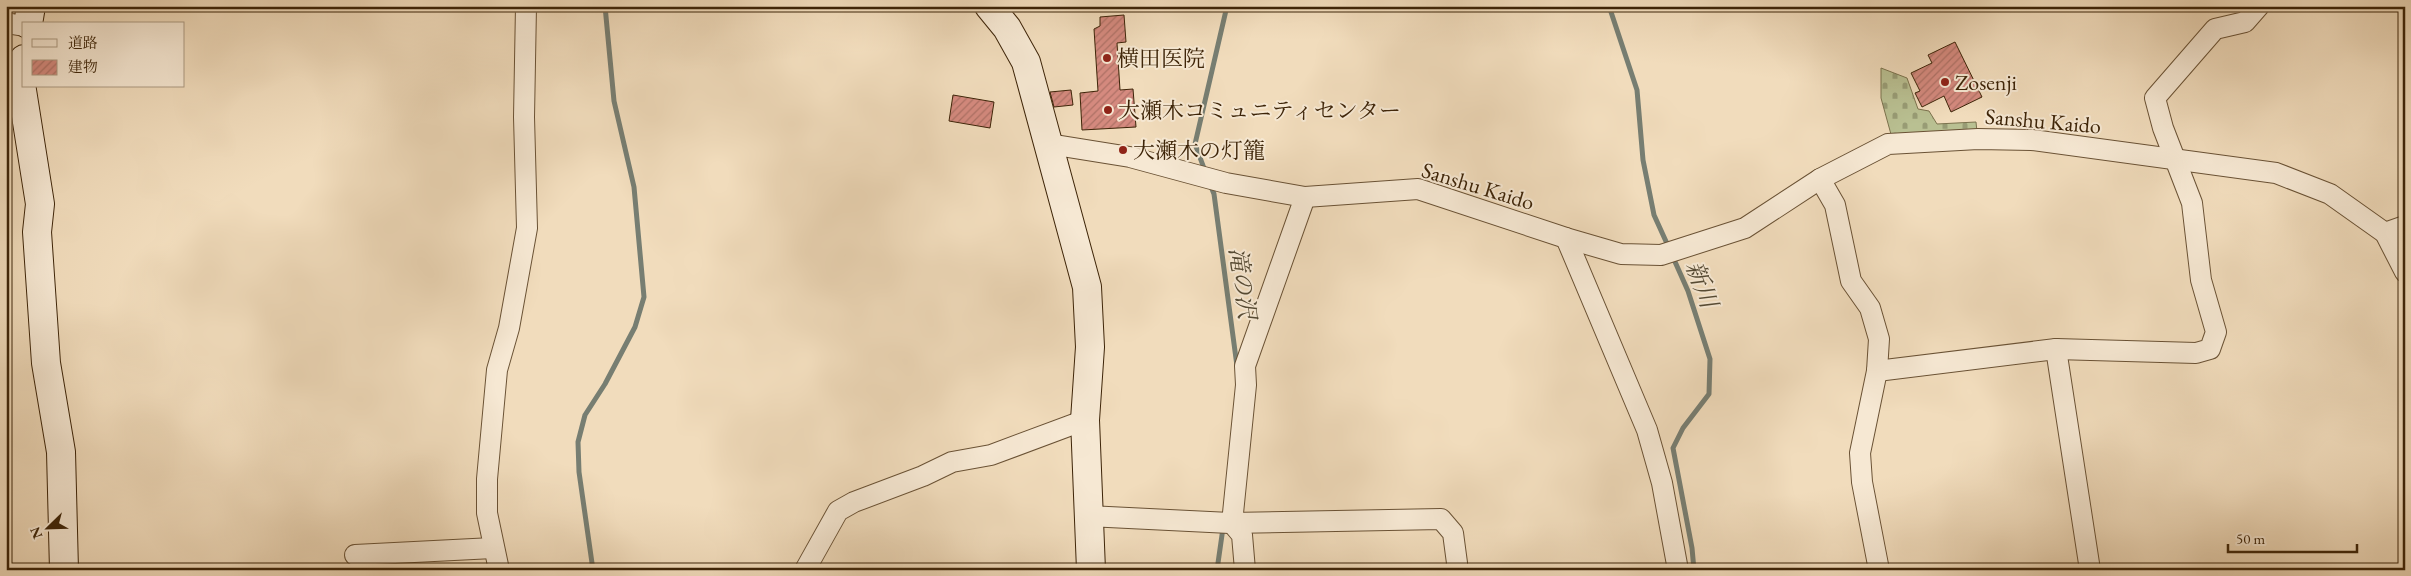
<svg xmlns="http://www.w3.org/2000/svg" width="2411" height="576" viewBox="0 0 2411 576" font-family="'EB Garamond','Noto Serif JP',serif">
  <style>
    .cemetery { fill: url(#cemetery-stones); stroke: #7b724d }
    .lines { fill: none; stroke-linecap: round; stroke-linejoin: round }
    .stream { stroke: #777e72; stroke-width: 5 }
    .building { fill: url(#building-hatch); stroke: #3d2408 }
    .street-casing { stroke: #6a5235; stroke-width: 22 }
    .secondary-casing { stroke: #3d2408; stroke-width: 30 }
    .street { stroke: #f6e8d3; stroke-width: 20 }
    .secondary { stroke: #f6e8d3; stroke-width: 28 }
    .poi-dot { fill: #8f2418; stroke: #f6e8d3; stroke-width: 2 }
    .labels { text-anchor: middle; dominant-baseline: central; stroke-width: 4; stroke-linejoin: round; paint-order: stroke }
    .poi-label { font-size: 22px; fill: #3d2408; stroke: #f6e8d3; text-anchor: start }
    .street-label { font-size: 22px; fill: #3d2408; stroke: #f6e8d3 }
    .water-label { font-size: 24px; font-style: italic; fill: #554a34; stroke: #f6e8d3 }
  </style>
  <defs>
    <pattern id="cemetery-stones" width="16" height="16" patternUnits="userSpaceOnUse" patternTransform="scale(1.25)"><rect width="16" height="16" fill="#b9c092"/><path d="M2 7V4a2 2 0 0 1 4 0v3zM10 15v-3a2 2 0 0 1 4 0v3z" fill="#989c75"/></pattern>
    <pattern id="building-hatch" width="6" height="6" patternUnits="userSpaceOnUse" patternTransform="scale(1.25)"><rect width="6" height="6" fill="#d58a7f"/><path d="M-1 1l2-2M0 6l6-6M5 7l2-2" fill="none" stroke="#ae7166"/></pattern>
  </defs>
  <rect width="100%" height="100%" fill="#f1dcbc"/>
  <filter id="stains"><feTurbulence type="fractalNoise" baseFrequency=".004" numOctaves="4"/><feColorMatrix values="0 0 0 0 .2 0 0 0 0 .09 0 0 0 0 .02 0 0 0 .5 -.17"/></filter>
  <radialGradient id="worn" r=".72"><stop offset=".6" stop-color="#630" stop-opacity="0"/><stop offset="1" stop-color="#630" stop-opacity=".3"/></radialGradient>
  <polygon class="cemetery" points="1881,68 1907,78 1918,109 1929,111 1937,124 1976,122 1977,132 1892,138 1881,98"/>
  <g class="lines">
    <g class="stream">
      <polyline points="1609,6 1637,90 1643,160 1654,215 1669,248"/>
      <polyline points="1205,171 1195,144 1227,6"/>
      <polyline points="1210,184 1214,194 1237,366"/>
      <polyline points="1672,255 1688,291 1710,359 1709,394 1683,428 1673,448 1692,548 1694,570"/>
      <polyline points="593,570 579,472 578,442 585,415 605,384 635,327 644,297 634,187 614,101 605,6"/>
      <polyline points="1217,570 1223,528"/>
    </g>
  </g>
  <g class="building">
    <polygon points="1124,15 1126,42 1117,43 1120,90 1133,89 1136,127 1082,130 1080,93 1098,91 1094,29 1100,26 1100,17"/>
    <polygon points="1955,42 1982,97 1951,112 1944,96 1922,107 1915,93 1920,91 1911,73 1932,63 1928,55"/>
    <polygon points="1071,90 1073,105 1054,107 1050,92"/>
    <polygon points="953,95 994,102 990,128 949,121"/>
  </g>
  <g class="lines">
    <defs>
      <g id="street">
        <polyline points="6,23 24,26"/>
        <polyline points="1049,144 1130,157 1226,183 1305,197 1418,189 1566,238 1621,254 1661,255 1745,228 1820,179 1888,144 1978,139 2032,140 2276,173 2330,194 2385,233 2405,272"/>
        <polyline points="1820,179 1835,205 1851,281 1870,308 1879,339 1877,371 1860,453 1862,482 1879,570"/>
        <polyline points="2385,233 2405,226"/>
        <polyline points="1566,238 1647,430 1662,483 1678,570"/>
        <polyline points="2056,349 2090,570"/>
        <polyline points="1877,371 2056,349 2196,353 2210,349 2216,332 2201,280 2192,203 2163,128 2155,98 2215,29 2245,22 2259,6"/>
        <polyline points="1088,516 1230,523 1441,519 1453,533 1457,563 1456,570"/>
        <polyline points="355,555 493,548"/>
        <polyline points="499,570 487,513 487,479 497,370 509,328 527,228 524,117 526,6"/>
        <polyline points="805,570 838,511 854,502 923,476 952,462 991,455 1085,420"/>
        <polyline points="1245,570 1242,535 1232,523 1246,385 1245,366 1305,197"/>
      </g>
      <g id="secondary">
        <polyline points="989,6 1007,28 1026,62 1087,287 1090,347 1085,420 1091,570"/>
        <polyline points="28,24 31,6"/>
        <polyline points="24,59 21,84 40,204 37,232 46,363 61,452 64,570"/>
      </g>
    </defs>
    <use href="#street" class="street-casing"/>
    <use href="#secondary" class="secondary-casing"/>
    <use href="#street" class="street"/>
    <use href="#secondary" class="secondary"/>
  </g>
  <g class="poi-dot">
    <circle cx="1107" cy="58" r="5"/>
    <circle cx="1945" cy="82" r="5"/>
    <circle cx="1108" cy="110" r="5"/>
    <circle cx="1123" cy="150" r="5"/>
  </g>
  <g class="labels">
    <g class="poi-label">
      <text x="1117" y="58">横田医院</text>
      <text x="1955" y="82">Zosenji</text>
      <text x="1118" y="110">大瀬木コミュニティセンター</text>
      <text x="1133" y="150">大瀬木の灯籠</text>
    </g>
    <g class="street-label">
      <text transform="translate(2043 121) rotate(5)">Sanshu Kaido</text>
      <text transform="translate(1478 186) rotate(17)">Sanshu Kaido</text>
    </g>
    <g class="water-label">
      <text transform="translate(1243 283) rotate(82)">滝の沢</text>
      <text transform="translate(1702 284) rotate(69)">新川</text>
    </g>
  </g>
  <rect width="2411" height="576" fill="none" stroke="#f1dcbc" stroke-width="25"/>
  <rect x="8" y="8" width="2396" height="561" fill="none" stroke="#3d2408" stroke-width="2.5"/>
  <rect x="12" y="12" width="2386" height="551" fill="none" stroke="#3d2408"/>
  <rect x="22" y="22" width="162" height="65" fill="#f6e8d3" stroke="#ac9a82"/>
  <rect x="32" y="39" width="25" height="8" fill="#f6e8d3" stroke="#ac9a82"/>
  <text x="68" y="48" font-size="15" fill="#3d2408">道路</text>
  <rect x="32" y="60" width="25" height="15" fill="url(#building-hatch)" stroke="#ac9a82"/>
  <text x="68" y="72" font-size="15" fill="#3d2408">建物</text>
  <g transform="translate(48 528) rotate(247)" stroke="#f6e8d3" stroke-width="4" paint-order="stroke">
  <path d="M0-4L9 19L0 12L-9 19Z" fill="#3d2408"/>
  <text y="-8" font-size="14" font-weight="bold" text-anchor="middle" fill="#3d2408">N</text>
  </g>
  <path d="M2228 544v8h129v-8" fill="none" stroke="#3d2408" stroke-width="2.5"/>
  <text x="2236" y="544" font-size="15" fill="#3d2408" stroke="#f6e8d3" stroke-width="4" paint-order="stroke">50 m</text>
  <rect width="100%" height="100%" filter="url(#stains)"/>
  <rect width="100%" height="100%" fill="url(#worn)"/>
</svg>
